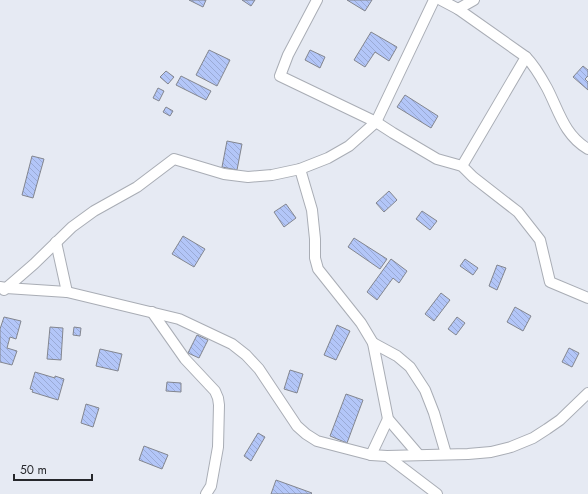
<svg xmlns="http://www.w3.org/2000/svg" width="588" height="494" viewBox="0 0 588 494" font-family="Jost,sans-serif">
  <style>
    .building { fill: url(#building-back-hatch); stroke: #83868f }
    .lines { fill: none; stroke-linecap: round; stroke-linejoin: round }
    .street-casing { stroke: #a9adb5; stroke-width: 12 }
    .street { stroke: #fff; stroke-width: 10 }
  </style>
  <defs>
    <pattern id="building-back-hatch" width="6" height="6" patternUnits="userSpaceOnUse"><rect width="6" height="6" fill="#b3c6f8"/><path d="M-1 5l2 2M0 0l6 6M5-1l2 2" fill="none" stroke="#9aaad5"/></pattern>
  </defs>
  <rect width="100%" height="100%" fill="#e6eaf3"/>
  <g class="building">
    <polygon points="189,0 206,0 203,7"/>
    <polygon points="242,0 255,0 251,6"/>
    <polygon points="347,0 372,0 365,11"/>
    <polygon points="371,32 397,47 389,61 375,52 365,67 354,60"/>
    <polygon points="209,50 230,60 217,86 196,75"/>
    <polygon points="310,50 325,57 320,68 305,60"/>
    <polygon points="583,66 588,70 588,76 585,79 588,82 588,90 573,77"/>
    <polygon points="166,71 174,77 168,84 160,77"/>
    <polygon points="181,76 211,91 206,100 176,85"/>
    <polygon points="158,88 164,91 159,101 153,98"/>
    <polygon points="405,95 438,116 431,128 397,107"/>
    <polygon points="166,107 173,111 170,116 163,112"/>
    <polygon points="227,141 242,144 237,170 222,167"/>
    <polygon points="32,156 44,159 33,198 22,195"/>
    <polygon points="389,191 397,200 384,212 376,203"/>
    <polygon points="286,204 296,218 284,227 274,212"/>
    <polygon points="422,211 437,221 430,230 416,219"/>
    <polygon points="183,236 205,249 194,267 172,254"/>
    <polygon points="354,238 387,259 380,269 348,247"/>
    <polygon points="391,259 407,271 399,283 393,278 377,300 367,292"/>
    <polygon points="465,259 478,268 473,275 460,266"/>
    <polygon points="497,265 506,268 497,290 489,286"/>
    <polygon points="441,293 450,300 434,321 425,314"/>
    <polygon points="515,307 531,316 523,331 507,322"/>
    <polygon points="4,317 21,321 16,339 10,337 7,348 17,351 12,365 0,362 0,329"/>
    <polygon points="457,317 465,323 456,335 448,329"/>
    <polygon points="337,325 350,331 336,360 324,355"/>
    <polygon points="50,327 63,328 61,360 47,359"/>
    <polygon points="74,327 81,328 80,336 73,335"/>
    <polygon points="197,335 208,340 199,358 188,353"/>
    <polygon points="569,348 579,353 572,367 562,362"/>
    <polygon points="100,349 122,354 118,371 96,366"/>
    <polygon points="290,370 303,374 297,393 284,389"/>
    <polygon points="35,372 55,378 55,376 64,379 58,400 32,392 33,390 30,389"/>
    <polygon points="167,382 181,383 181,392 166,391"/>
    <polygon points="346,394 363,400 347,443 330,436"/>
    <polygon points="86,404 99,408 93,427 81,423"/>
    <polygon points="258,433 265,437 251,461 244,456"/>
    <polygon points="144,446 168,455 162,469 139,460"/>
    <polygon points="276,480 312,493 311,494 271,494"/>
  </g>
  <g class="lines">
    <defs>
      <g id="street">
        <polyline points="317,0 288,55 280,76 376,122 393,133 437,159 462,166 473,177 518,212 540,240 550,282 588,298"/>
        <path d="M441 0 458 9 526 57C535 66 541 77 547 88 559 111 564 135 588 149"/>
        <polyline points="458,9 474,0"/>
        <polyline points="462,166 526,57"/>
        <polyline points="300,169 312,210 315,239 315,258 318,269 361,323 373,343 388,419 418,454"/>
        <polyline points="56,242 67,292"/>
        <polyline points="0,287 6,288 67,292 179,319 232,344 246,355 259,369 297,426 306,434 317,441 371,455 387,456 468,454 491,452 511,447 533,438 547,429 560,420 588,393"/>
        <polyline points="4,290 34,264 72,227 94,211 137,187 174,159 224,174 248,177 272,175 300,169 328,158 349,146 376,122 434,0"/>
        <polyline points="152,312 185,359 215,391 218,398 219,405 218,447 211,486 206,494"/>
        <polyline points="373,343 397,356 410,367 425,390 434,413 446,454"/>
        <polyline points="371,455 388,419"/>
        <polyline points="387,456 437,494"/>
      </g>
    </defs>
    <use href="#street" class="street-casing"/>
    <use href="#street" class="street"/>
  </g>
  <path d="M14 474v6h78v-6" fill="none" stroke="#26272b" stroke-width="2"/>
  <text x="20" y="474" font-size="12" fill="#26272b" stroke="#e6eaf3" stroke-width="3" paint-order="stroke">50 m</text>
</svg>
